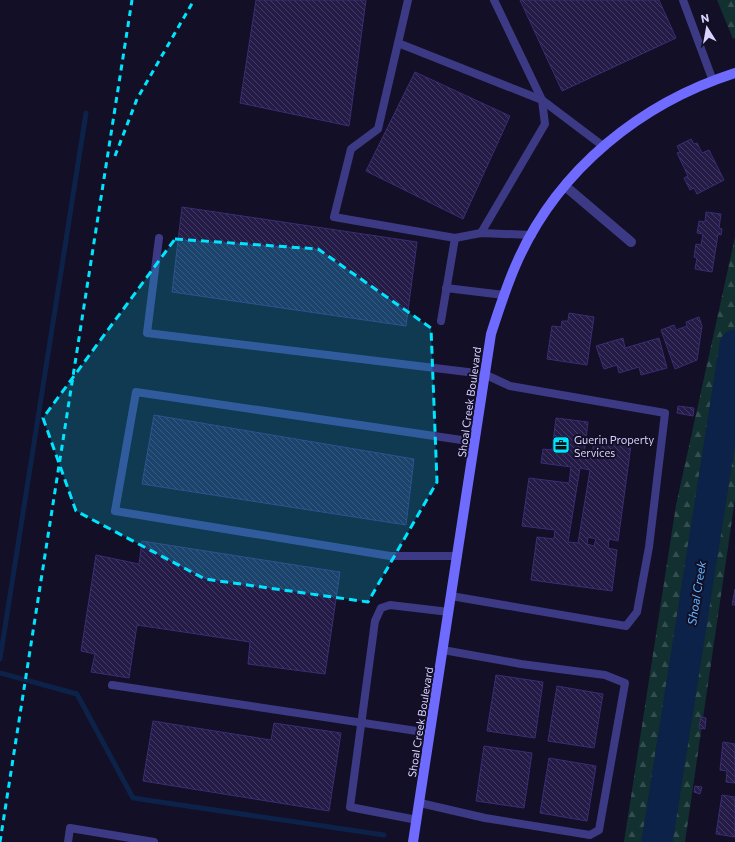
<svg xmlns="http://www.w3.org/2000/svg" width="735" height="842" viewBox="0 0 735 842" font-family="Commissioner,sans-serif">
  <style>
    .forest { fill: url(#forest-firs) }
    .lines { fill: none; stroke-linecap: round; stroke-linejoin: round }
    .stream { stroke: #0c2248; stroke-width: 5 }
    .river { stroke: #0c2248; stroke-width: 31 }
    .building { fill: url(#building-back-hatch); stroke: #3b2d73; fill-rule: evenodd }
    .lane { stroke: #3d3a85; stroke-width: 8 }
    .street { stroke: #3d3a85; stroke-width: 10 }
    .secondary { stroke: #6f6bff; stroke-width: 10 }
    .rail { stroke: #00e5ff; stroke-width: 3; stroke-dasharray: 6 5; stroke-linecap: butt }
    .marked { fill: #00e5ff; fill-opacity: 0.2; stroke: #00e5ff; stroke-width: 3; stroke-dasharray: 8 5; stroke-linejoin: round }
    .labels { text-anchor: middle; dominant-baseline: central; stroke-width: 4; stroke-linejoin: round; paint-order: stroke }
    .street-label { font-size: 11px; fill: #d9d4ff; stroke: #130f26 }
    .poi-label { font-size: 11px; fill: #d9d4ff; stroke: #130f26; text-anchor: start }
    .water-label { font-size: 12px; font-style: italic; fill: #62b6ff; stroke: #130f26 }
  </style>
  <defs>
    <pattern id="forest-firs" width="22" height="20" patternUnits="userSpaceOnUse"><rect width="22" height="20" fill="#12302f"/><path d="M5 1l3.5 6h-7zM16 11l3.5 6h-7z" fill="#344d4e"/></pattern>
    <pattern id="building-back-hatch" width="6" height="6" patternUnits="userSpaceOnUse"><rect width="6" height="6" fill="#241b47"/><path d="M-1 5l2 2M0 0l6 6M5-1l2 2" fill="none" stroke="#433b63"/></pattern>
  </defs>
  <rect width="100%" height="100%" fill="#130f26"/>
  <g class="forest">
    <polygon points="717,0 735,0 735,38 733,39"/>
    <polygon points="735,237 735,499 685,842 624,842 676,505"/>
  </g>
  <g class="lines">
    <g class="stream">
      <polyline points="0,659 86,113"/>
      <polyline points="0,673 77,694 133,798 384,835"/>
    </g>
    <polyline class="river" points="657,842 735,345"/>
  </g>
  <g class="building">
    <polygon points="256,0 366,0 349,126 240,103"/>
    <polygon points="520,0 659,0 676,38 562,91"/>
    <polygon points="415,72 510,116 463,219 366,171"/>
    <polygon points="691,139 694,144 697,143 702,153 709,150 724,180 697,194 694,188 690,190 684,178 688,176 677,153 680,152 677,146"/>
    <polygon points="182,207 417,242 406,326 172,292"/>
    <polygon points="706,212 721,214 719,228 722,229 721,235 718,234 712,272 695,269 697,258 694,257 696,244 701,245 703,234 697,233 699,221 705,222"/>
    <polygon points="569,313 594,317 587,365 547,359 552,326 561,327 562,321 568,321"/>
    <polygon points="699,317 702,326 697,360 675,369 661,330 674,325 676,330 687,326 686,322"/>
    <polygon points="623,338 625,348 659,338 667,368 641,375 639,367 619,373 617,365 604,369 596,346"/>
    <polygon points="678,406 694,408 693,416 677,413"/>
    <polygon points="154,415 414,459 406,525 142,484"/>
    <path d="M556 418 588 422 584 455 592 456 594 440 631 445 618 541 609 539 608 548 617 550 612 591 531 580 537 537 554 539 555 530 522 526 529 478 569 483 571 467 541 463 543 449 552 450ZM580 468 590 470 578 543 568 542ZM588 537 596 539 594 546 587 544Z"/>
    <polygon points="142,541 340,572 325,674 248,664 250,642 137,625 129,678 91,672 95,654 81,651 96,555 139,564"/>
    <polygon points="735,589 735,605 732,605"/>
    <polygon points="496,675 543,682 535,738 487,731"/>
    <polygon points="557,686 603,694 594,748 548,741"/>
    <polygon points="701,717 706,718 705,729 699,728"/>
    <polygon points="153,721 271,740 274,723 341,733 329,811 143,781"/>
    <polygon points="723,742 735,744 735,783 726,782 727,771 720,770"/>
    <polygon points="484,746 532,753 524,808 476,801"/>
    <polygon points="549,758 596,766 587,821 540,813"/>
    <polygon points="695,786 702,787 700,794 694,792"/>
    <polygon points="722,795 735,797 735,837 716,834"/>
  </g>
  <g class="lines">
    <g class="lane">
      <polyline points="408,0 378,129 351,149 334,217 455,238 481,233 532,235"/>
      <polyline points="494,0 542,100 603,146"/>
      <polyline points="683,0 713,81"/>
      <polyline points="398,43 542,100 545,124 481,233"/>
      <polyline points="159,238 147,333 484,374 510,386 665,413 649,547 637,612 626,626 451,596"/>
      <polyline points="446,288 504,295"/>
      <polyline points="441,321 455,238"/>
      <polyline points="458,556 390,556 115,511 136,392 475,442"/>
      <polyline points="112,685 430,733"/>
      <polyline points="420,803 485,818 590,835 599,830 625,683 605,675 521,664 443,650"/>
      <polyline points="417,820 350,807 375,621 381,608 390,605 449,612"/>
      <polyline points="68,842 70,828 154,842"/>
    </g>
    <polyline class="street" points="565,186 631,242"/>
    <path class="secondary" d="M413 842 491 334C499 309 507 284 518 260 559 169 641 103 735 73"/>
    <g class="rail">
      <polyline points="115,156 137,99 194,0"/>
      <polyline points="0,842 132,0"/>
    </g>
  </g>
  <path class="marked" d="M175 239 318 249 431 328 437 482 368 602 205 579 76 511 43 418Z"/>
  <defs>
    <symbol id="office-square" viewBox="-11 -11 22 22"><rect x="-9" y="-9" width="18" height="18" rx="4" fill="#00e5ff" stroke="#130f26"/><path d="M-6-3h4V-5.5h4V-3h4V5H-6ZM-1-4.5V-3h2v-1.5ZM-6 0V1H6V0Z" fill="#111"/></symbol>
  </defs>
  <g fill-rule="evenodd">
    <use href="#office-square" x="551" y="435" width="20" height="20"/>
  </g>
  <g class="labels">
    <g class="street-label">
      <text transform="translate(469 402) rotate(-82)">Shoal Creek Boulevard</text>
      <text transform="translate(420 722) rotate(-81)">Shoal Creek Boulevard</text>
    </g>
    <g class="poi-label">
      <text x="574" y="439">Guerin Property<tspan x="574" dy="13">Services</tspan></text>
    </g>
    <g class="water-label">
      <text transform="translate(696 593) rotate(-81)">Shoal Creek</text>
    </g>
  </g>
  <g transform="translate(707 28) rotate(349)" stroke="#130f26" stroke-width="3" paint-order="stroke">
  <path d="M0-3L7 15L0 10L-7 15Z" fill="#d9d4ff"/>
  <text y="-6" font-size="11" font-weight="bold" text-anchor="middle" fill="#d9d4ff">N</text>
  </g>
</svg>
